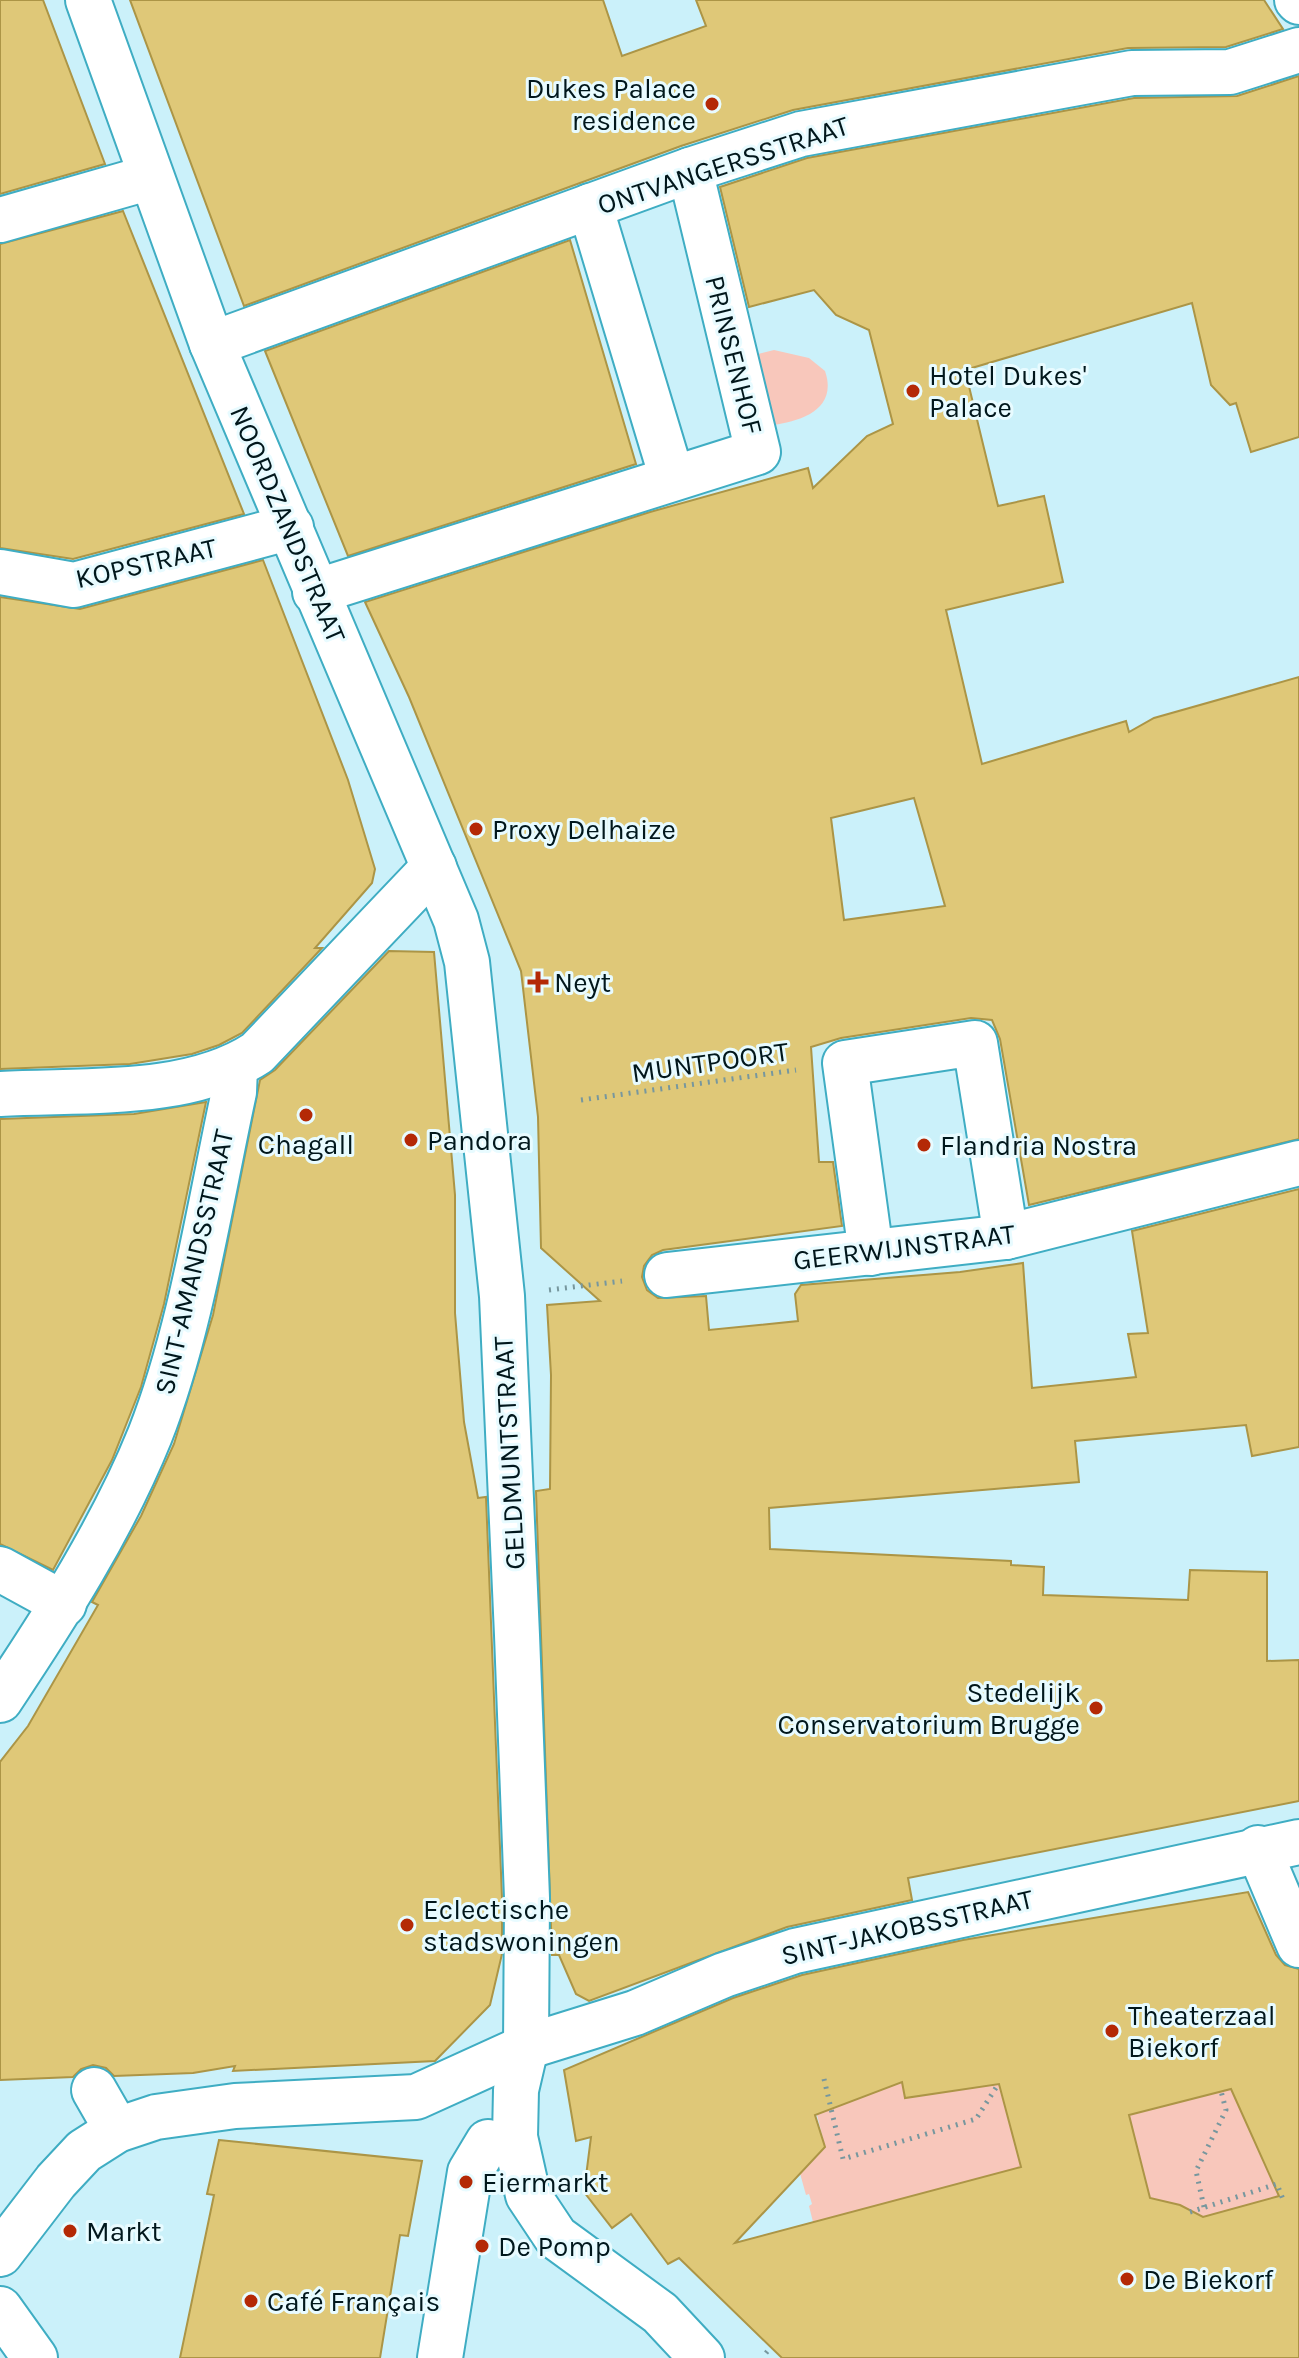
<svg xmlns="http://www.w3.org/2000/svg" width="1299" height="2358" viewBox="0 0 1299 2358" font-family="Karla,sans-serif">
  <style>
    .green { fill: #f8c7bb }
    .building { fill: #dfc878; stroke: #ac9546; stroke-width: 2; fill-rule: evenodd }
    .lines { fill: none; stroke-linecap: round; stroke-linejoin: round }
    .minor-casing { stroke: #3fadc3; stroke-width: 48 }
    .path { stroke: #77979e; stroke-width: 5; stroke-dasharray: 2 6; stroke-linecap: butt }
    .minor { stroke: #fff; stroke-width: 44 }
    .poi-dot { fill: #b42906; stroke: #e8fbff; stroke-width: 3 }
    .labels { text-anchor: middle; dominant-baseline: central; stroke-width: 6; stroke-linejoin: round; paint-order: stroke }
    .poi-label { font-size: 28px; fill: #01171c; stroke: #e8fbff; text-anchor: start }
    .street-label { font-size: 28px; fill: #01171c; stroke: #e8fbff }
  </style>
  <rect width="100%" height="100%" fill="#cbf1fa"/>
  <g class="green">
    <path d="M774 350 809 358 825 371C838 409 802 421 772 425L754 355Z"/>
    <polygon points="897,2055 905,2098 931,2094 992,2056 1021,2167 813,2222 809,2206 812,2204 809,2194 806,2195 796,2159 825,2147 809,2083"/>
    <path d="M1247 2085C1248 2147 1259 2152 1298 2198L1196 2219C1182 2203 1173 2204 1153 2208L1129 2115Z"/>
  </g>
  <g class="building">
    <polygon points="0,0 43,0 105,164 0,194"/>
    <polygon points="130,0 603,0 622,56 706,26 696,0 1264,0 1283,29 1226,47 1128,48 793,110 681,146 244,306"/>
    <path d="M1299 76V437L1251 452 1236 403 1230 405 1211 385 1192 303 965 370 998 506 1044 496 1063 582 946 610 982 764 1126 721 1129 732 1154 718 1299 677V1139L1029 1205 1000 1039 992 1020 971 1018 841 1038 811 1047 819 1162H833L842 1226 663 1250 652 1255 644 1266 642 1277 647 1290 658 1298 706 1296 709 1330 798 1321 795 1294 801 1285 960 1272 1023 1263 1032 1388 1136 1377 1128 1334 1148 1333 1132 1231 1299 1189V1447L1252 1456 1246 1425 1075 1441 1079 1482 769 1508 770 1549 1011 1561V1565L1044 1567 1043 1595 1188 1600 1190 1570 1267 1572V1661L1299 1660V1801L908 1878 912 1900 787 1927 589 2001 576 1994 559 1955H552L536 1491 550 1489 551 1375 547 1305 600 1301 541 1248 538 1117 521 971 409 697 365 602 650 512 808 468 813 488 867 436 893 424 869 330 836 315 814 290 749 307 720 187 807 158 1134 98 1237 96ZM914 798 945 906 844 920 831 818Z"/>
    <polygon points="123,211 244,514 73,559 0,548 0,244"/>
    <polygon points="570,240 636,464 348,556 265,351"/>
    <polygon points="263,560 348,780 375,869 372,883 315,948 322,948 242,1033 219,1045 192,1054 130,1064 0,1069 0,597 80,609"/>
    <polygon points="389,951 434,952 455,1195 455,1313 464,1422 478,1498 486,1497 502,1898 502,1954 490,2005 435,2061 233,2071 235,2066 193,2073 114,2076 106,2068 93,2065 81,2069 73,2077 0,2080 0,1762 28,1726 98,1605 92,1602 141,1516 174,1444 213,1315 260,1080 275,1070"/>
    <polygon points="206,1102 164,1304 141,1387 112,1460 53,1570 0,1544 0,1119 134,1114"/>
    <path d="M1248 1892 1276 1955 1285 1965 1299 1969V2358H782L679 2258 668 2264 631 2214 612 2228 584 2192 591 2137 576 2141 564 2070 733 1998 802 1975 963 1940ZM902 2082 905 2098 999 2084 1021 2167 735 2243 825 2147 815 2115ZM1231 2089 1279 2196 1203 2217 1180 2205 1150 2198 1129 2115Z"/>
    <polygon points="219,2140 422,2161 408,2236 400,2235 380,2358 180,2358 214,2195 207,2194"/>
  </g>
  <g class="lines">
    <defs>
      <g id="minor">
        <polyline points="88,0 212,344 456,920 467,962 502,1296 517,1635 527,1898 526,2047 516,2090 515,2137 528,2195 556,2237 660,2313 702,2358"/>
        <polyline points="1297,0 1299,2"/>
        <polyline points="590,206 672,478"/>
        <polyline points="0,220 151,177"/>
        <polyline points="212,344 690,170 801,134 1132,73 1230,72 1299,50"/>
        <polyline points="0,572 74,585 291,527"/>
        <polyline points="315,592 758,452 690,170"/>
        <path d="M0 1094C81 1089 187 1099 257 1053L434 867"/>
        <polyline points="871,1253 845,1063 975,1043 1006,1237"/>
        <polyline points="667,1275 1006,1237 1299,1163"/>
        <polyline points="0,1569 64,1604"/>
        <path d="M0 1700C56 1616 112 1529 150 1435 191 1331 210 1202 234 1092L235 1067"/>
        <polyline points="1258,1848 1299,1945"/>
        <polyline points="94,2090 117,2130"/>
        <polyline points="0,2254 56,2181 84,2151 117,2130 156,2117 235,2106 416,2097 526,2047 635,2013 724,1975 795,1951 1299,1842"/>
        <polyline points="0,2309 35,2358"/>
        <polyline points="440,2358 470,2172 488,2142"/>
      </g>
    </defs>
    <use href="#minor" class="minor-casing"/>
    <g class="path">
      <polyline points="581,1100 796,1070"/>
      <polyline points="549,1290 622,1281"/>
      <polyline points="824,2079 843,2159 976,2119 999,2083"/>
      <polyline points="1204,2207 1196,2171 1226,2110 1221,2091"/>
      <polyline points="1190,2212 1277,2184 1284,2202"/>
      <polyline points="766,2353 771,2347"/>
    </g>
    <use href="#minor" class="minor"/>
  </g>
  <g class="poi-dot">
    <circle cx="712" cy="104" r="8"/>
    <circle cx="913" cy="391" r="8"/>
    <circle cx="476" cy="829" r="8"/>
    <path d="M534 970h8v8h8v8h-8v8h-8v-8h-8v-8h8z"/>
    <circle cx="306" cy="1115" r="8"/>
    <circle cx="411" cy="1140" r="8"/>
    <circle cx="924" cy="1145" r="8"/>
    <circle cx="1096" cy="1708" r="8"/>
    <circle cx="407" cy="1925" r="8"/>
    <circle cx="1112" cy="2031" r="8"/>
    <circle cx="466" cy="2182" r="8"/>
    <circle cx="70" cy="2231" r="8"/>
    <circle cx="482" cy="2246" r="8"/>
    <circle cx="1127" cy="2279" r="8"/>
    <circle cx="251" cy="2301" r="8"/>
  </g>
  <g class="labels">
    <g class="poi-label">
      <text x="696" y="88" text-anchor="end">Dukes Palace<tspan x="696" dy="32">residence</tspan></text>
      <text x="929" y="375">Hotel Dukes'<tspan x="929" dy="32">Palace</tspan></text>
      <text x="492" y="829">Proxy Delhaize</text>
      <text x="554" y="982">Neyt</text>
      <text x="427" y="1140">Pandora</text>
      <text x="306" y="1144" text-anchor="middle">Chagall</text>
      <text x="940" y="1145">Flandria Nostra</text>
      <text x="1080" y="1692" text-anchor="end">Stedelijk<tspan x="1080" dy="32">Conservatorium Brugge</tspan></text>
      <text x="423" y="1909">Eclectische<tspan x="423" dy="32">stadswoningen</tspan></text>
      <text x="1128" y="2015">Theaterzaal<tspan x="1128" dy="32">Biekorf</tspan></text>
      <text x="482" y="2182">Eiermarkt</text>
      <text x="86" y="2231">Markt</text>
      <text x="498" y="2246">De Pomp</text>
      <text x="1143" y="2279">De Biekorf</text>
      <text x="267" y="2301">Café Français</text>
    </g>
    <g class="street-label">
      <text transform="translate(723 165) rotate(-18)">ONTVANGERSSTRAAT</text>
      <text transform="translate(734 355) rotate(76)">PRINSENHOF</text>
      <text transform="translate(288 524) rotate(67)">NOORDZANDSTRAAT</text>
      <text transform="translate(146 563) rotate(-13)">KOPSTRAAT</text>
      <text transform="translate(710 1062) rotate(-8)">MUNTPOORT</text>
      <text transform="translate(904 1247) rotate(-7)">GEERWIJNSTRAAT</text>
      <text transform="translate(194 1262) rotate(-77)">SINT-AMANDSSTRAAT</text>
      <text transform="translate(509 1453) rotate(-93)">GELDMUNTSTRAAT</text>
      <text transform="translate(907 1927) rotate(-13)">SINT-JAKOBSSTRAAT</text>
    </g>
  </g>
</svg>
